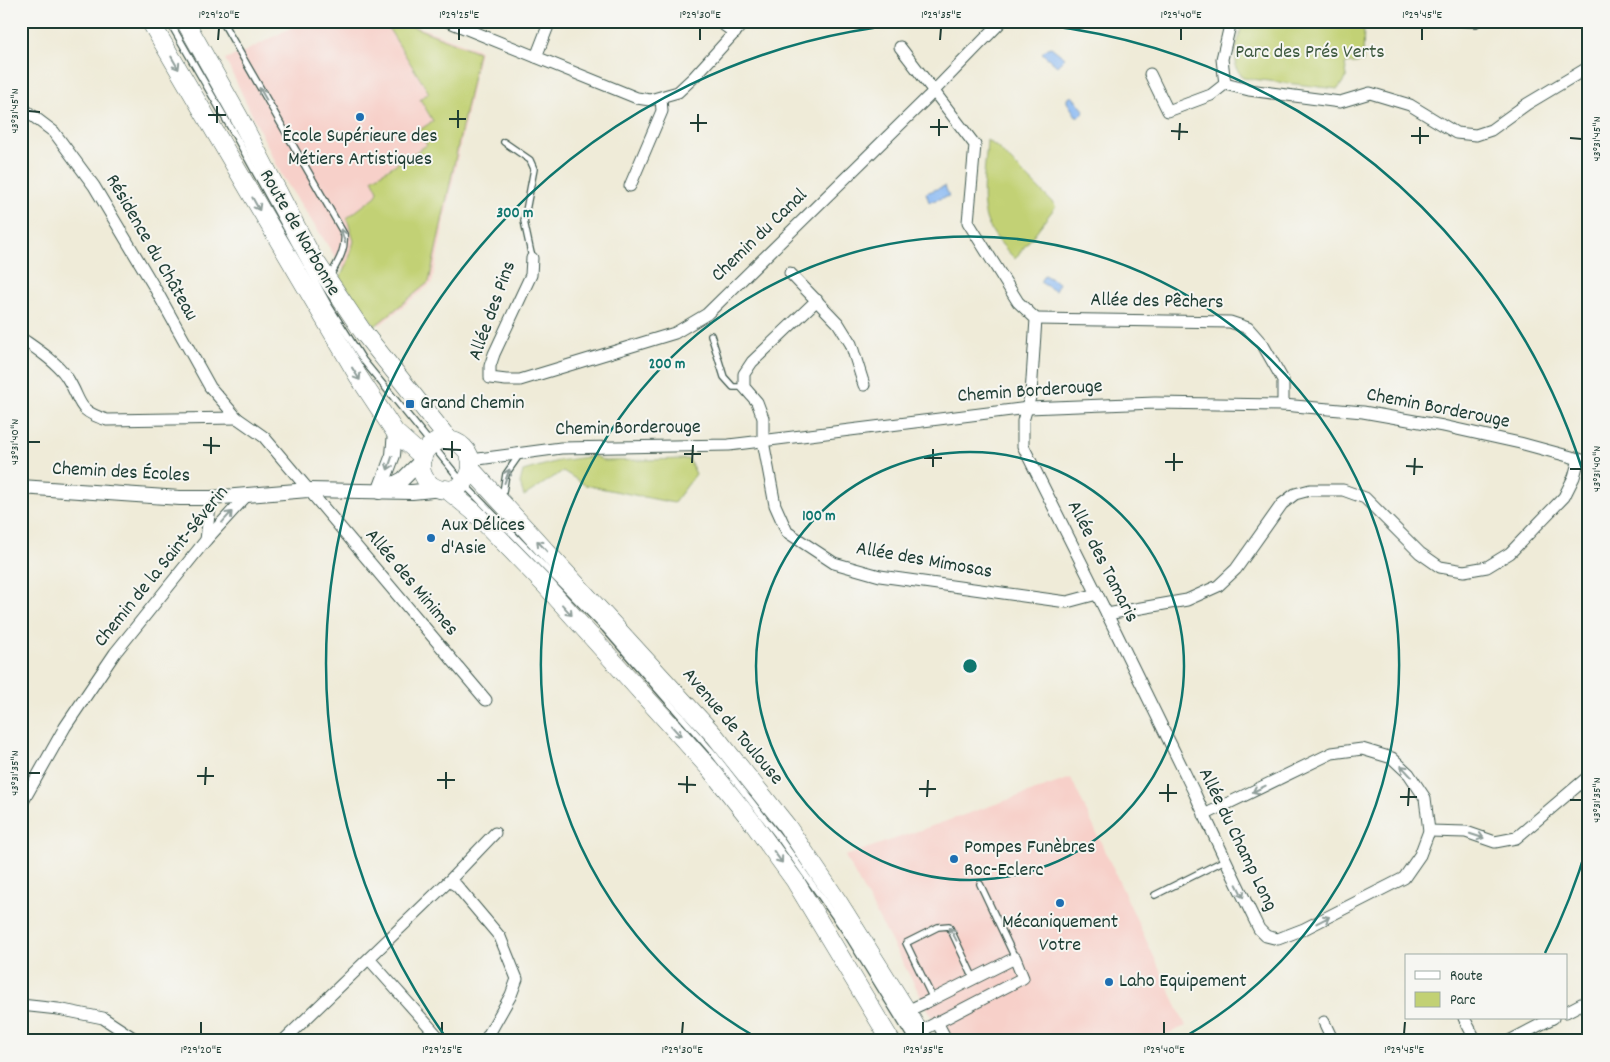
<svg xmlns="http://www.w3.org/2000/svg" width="1610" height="1062" viewBox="0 0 1610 1062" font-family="Dekko,sans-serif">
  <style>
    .built { fill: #f7d0c9 }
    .green { fill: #c2d174; stroke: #708754 }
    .water { fill: #87b7f3; stroke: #537a94 }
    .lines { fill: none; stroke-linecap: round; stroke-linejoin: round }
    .service-casing { stroke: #3e574d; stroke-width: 8 }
    .minor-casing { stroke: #3e574d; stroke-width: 13 }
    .tertiary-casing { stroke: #3e574d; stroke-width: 16 }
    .primary-casing { stroke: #3e574d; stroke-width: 19 }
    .service { stroke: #fff; stroke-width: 5.5 }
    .minor { stroke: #fff; stroke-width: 11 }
    .tertiary { stroke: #fff; stroke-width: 14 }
    .primary { stroke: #fff; stroke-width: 18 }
    .oneway { stroke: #8f9e9a }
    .ticks { fill: none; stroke: #1f3d34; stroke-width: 2 }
    .ring { fill: none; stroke: #0f766e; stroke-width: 2.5 }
    .poi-dot { fill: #1f6fb2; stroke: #f6f6f2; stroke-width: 2 }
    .labels { text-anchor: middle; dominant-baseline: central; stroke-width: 4; stroke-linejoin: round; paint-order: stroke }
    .park-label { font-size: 20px; fill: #405b41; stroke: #f6f6f2 }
    .poi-label { font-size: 20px; fill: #1f3d34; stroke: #f6f6f2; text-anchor: start }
    .street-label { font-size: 20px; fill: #1f3d34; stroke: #f6f6f2 }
    .centre { fill: #0f766e; stroke: #f6f6f2; stroke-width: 2.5 }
    .ring-label { font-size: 15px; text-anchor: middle; font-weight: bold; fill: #0f766e; stroke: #f6f6f2; stroke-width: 4; stroke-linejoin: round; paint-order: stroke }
    .neatline { fill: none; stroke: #1f3d34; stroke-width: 2 }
    .ticks-label { font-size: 12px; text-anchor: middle; fill: #1f3d34 }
  </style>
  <rect width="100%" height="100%" fill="#f6f6f2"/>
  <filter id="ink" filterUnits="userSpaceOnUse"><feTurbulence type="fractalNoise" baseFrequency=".02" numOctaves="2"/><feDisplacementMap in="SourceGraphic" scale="10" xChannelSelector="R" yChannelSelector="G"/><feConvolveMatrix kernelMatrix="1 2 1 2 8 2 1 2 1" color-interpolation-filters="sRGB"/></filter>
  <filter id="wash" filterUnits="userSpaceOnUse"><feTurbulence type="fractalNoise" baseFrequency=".0096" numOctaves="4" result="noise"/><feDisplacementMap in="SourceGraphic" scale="20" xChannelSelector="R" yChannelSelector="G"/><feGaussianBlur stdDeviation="1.12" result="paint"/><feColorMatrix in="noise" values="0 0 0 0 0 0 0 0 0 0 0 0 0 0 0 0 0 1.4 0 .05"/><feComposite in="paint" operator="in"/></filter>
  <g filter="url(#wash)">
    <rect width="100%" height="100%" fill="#efebd8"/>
    <g class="built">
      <polygon points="304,21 403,21 480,50 432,283 380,325 282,176 225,59 244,52"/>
      <polygon points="1071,778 1186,1026 1150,1041 945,1041 845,856"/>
    </g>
    <g class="green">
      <polygon points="384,21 398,21 478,52 429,282 375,326 340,278 349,259 354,241 347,218 376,196 378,191 372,179 427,145 418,131 433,121 420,99 429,93"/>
      <polygon points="1243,21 1364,21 1363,62 1345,64 1347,76 1338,89 1243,78 1236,68 1236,49"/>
      <path d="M987 140 998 148 1056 206 1015 259C1005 248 992 235 987 221 979 199 986 163 987 140Z"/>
      <polygon points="595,456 604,461 689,459 696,474 674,503 585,485 563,471 524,496 520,483 523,471 558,461"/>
    </g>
    <g class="water">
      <polygon points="1051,47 1065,58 1057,66 1042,53 1047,48"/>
      <polygon points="1072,96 1084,110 1083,114 1079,116 1076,116 1067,102 1067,99"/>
      <polygon points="945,186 949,196 929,202 926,193"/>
      <polygon points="1044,275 1059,283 1055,291 1040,282"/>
    </g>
  </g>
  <g filter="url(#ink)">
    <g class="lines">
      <defs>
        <g id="service">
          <polyline points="169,21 236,137 329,306 363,360 463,483 605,629 714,754 779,837 845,931 913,1041"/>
          <path d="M222 21 344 234C346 251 337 263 329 278"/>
          <polyline points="1459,21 1460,23 1476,24 1481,21"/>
          <polyline points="504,142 530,160 534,169 524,221 532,258"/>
          <polyline points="711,335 724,377 733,387 744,387"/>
          <polyline points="502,498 506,474 520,454"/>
          <polyline points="980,884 1015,958"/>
          <polyline points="1155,895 1225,860"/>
          <polyline points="933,999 906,943 938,927 949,926 974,979"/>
        </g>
        <g id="minor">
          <polyline points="447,21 637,98 650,100 678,92 694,77 745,21"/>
          <polyline points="718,21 735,33"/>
          <polyline points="1231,21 1222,59 1225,84 1249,90 1340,102 1370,93 1410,105 1456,133 1476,135 1491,130 1527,104 1589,67"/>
          <path d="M900 47 975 145 968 222 1018 302 1036 319 1031 394 1023 421V446L1107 614 1195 794C1215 839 1237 884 1259 929L1266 936 1278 939 1304 929 1404 878 1420 855 1429 831 1425 798 1409 774 1392 758 1362 749 1332 753 1204 815"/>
          <polyline points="536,57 550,21"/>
          <polyline points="1150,74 1168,111 1211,95 1225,84"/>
          <polyline points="21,107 54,132 94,186 156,290 210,387 237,418 264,437 486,700"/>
          <polyline points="630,186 662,111 661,98"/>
          <polyline points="532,258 531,275 494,354 490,366 490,378 506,380 520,380 675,333 707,314 928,97 1002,21"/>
          <polyline points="790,273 838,323 851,344 864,385"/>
          <polyline points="817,300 752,362 744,374 744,387 757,402 763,418 763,441 775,505 787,532 834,563 880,576 1067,602 1097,594"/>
          <polyline points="1036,319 1230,322 1248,328 1263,345 1283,380 1283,405"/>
          <path d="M21 338C35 348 57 362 66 376 83 401 74 410 107 420L237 418"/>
          <polyline points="471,460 561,448 729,445 1028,408 1155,403 1283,405 1363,412 1443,426 1520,443 1579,459 1589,464"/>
          <polyline points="206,540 211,498"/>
          <polyline points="1107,614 1187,600 1218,586 1236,569 1282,504 1295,494 1310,490 1343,490 1365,498 1420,553 1440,567 1464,571 1487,567 1510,553 1564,497 1574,477 1579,459"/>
          <polyline points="21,805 65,727 115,653 206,540 248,494"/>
          <polyline points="1429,831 1466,832 1495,842 1516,838 1589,776"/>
          <polyline points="449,881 457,886 500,937 517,979 511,995 485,1041"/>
          <polyline points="369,959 442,1041"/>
          <polyline points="21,1005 58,1009 103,1018 138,1041"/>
          <polyline points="907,1011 933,999 1015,958 1023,978 919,1032"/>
          <polyline points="1566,1012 1589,1000"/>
          <polyline points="1464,1018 1476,1041"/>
          <polyline points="937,1022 947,1041"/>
          <polyline points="1324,1022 1333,1041"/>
          <polyline points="283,1041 449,881 495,833"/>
          <polyline points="1509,1041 1553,1018"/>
        </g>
        <g id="tertiary">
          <polyline points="21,487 180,498 211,498 308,490 412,492 442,489"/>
          <polyline points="382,490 403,479 422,460"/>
          <polyline points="379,492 393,455 395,432"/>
        </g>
        <g id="primary">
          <polyline points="150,21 358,376 395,432 423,457"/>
          <polyline points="185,21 239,117 310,253 363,332 449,440"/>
          <circle cx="446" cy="465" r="25"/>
          <polyline points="471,469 715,736 787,826 839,903 907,1011 924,1041"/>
          <polyline points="446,489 473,511 545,585 710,769 753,823 795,881 891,1041"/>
        </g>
      </defs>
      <use href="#service" class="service-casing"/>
      <use href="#minor" class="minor-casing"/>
      <use href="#tertiary" class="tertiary-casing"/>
      <use href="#primary" class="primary-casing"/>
      <use href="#service" class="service"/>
      <use href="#minor" class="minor"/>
      <use href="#tertiary" class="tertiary"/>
      <use href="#primary" class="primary"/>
    </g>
    <defs><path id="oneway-shaft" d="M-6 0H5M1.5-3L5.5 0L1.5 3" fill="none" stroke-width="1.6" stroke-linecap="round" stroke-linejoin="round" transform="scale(1.25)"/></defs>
    <g class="oneway">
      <use href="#oneway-shaft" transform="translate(175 63) rotate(60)"/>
      <use href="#oneway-shaft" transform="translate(263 94) rotate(-120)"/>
      <use href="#oneway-shaft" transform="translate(256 204) rotate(61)"/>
      <use href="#oneway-shaft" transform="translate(343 236) rotate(-107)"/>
      <use href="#oneway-shaft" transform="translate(356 374) rotate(58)"/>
      <use href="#oneway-shaft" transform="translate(390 463) rotate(109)"/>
      <use href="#oneway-shaft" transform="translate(507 476) rotate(-70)"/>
      <use href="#oneway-shaft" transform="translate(227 517) rotate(-48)"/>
      <use href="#oneway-shaft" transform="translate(542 546) rotate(-133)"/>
      <use href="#oneway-shaft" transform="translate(567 610) rotate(48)"/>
      <use href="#oneway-shaft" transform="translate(676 731) rotate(48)"/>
      <use href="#oneway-shaft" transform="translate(1406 771) rotate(-133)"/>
      <use href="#oneway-shaft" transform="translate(1259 789) rotate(154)"/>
      <use href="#oneway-shaft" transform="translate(1477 836) rotate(18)"/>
      <use href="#oneway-shaft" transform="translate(778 857) rotate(54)"/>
      <use href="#oneway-shaft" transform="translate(1240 891) rotate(63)"/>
      <use href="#oneway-shaft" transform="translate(1323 920) rotate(-27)"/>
      <use href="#oneway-shaft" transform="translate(953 934) rotate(-118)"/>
    </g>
  </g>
  <path class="ticks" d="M218 40 219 28M459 40V28M700 40V28M940 40 941 28M1181 40V28M1422 40V28M28 111 40 112M208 115H226M449 119H466M217 123V106M690 123H707M930 127H948M458 128V110M1171 131 1188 132M698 132V114M939 136V119M1411 136H1429M1570 138 1582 139M1179 140 1180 123M1420 144V127M28 442H40M203 445 220 446M443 449 461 450M211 454V437M684 454H701M452 458V441M924 458H942M1165 462H1183M692 463 693 445M1406 466 1423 467M933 467V449M1570 469H1582M1174 471V453M1414 475 1415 458M28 773H40M197 776H214M437 780H455M678 784 696 785M205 785 206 767M446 789V772M919 789H936M687 793V776M1159 793H1177M927 797 928 780M1400 797H1417M1570 800H1582M1168 802V784M1408 806 1409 788M201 1034V1022M442 1034V1022M682 1034 683 1022M923 1034V1022M1164 1034V1022M1404 1034 1405 1022"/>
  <g class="ring">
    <circle cx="970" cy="666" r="214"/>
    <path d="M759 1039A429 429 0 1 1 1181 1039"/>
    <path d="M1588 843A643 643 0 0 1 1545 953M447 1039A643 643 0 1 1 1588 489"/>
  </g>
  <g class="poi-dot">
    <circle cx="360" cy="117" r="5"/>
    <rect x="405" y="399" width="10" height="10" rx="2.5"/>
    <circle cx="431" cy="538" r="5"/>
    <circle cx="954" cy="859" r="5"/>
    <circle cx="1060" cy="903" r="5"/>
    <circle cx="1109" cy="982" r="5"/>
  </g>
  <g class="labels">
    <g class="park-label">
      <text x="1310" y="53">Parc des Prés Verts</text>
    </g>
    <g class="poi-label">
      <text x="360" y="137" text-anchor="middle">École Supérieure des<tspan x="360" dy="23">Métiers Artistiques</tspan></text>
      <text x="420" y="404">Grand Chemin</text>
      <text x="441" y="526">Aux Délices<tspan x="441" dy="23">d'Asie</tspan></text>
      <text x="964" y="848">Pompes Funèbres<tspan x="964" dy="23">Roc-Eclerc</tspan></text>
      <text x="1060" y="923" text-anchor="middle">Mécaniquement<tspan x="1060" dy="23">Votre</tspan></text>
      <text x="1119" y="982">Laho Equipement</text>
    </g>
    <g class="street-label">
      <text transform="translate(299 233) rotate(60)">Route de Narbonne</text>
      <text transform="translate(760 236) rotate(-44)">Chemin du Canal</text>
      <text transform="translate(151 248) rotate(60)">Résidence du Château</text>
      <text transform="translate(1157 302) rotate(1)">Allée des Pêchers</text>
      <text transform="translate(493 311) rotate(-70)">Allée des Pins</text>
      <text transform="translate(1030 392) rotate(-4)">Chemin Borderouge</text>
      <text transform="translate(1438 409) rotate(11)">Chemin Borderouge</text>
      <text transform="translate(628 429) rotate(-1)">Chemin Borderouge</text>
      <text transform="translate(121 473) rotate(3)">Chemin des Écoles</text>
      <text transform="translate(924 561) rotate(10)">Allée des Mimosas</text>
      <text transform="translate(1102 562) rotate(63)">Allée des Tamaris</text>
      <text transform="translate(162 567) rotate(-51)">Chemin de la Saint-Séverin</text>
      <text transform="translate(411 583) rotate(50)">Allée des Minimes</text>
      <text transform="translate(732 727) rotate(50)">Avenue de Toulouse</text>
      <text transform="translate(1237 840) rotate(64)">Allée du Champ Long</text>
    </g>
  </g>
  <circle cx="970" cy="666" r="8" class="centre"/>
  <g class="ring-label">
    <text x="515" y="217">300 m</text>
    <text x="667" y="368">200 m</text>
    <text x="819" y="520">100 m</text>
  </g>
  <rect width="1610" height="1062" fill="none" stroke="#f6f6f2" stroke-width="55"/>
  <rect x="1405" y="954" width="162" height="65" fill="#f6f6f2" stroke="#a0aca6"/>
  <rect x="1415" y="971" width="25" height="8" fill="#ffffff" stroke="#a0aca6"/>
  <text x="1450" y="980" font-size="15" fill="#1f3d34">Route</text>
  <rect x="1415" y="992" width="25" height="15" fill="#c2d174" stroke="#a0aca6"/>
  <text x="1450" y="1004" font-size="15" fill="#1f3d34">Parc</text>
  <rect x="28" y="28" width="1554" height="1006" class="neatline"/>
  <g class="ticks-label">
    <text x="219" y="18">1°29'20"E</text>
    <text x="459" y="18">1°29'25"E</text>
    <text x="700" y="18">1°29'30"E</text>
    <text x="941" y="18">1°29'35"E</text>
    <text x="1181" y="18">1°29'40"E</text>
    <text x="1422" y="18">1°29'45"E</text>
    <text transform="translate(14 111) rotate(-90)" y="4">43°31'45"N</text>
    <text transform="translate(1596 139) rotate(-90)" y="4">43°31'45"N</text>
    <text transform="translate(14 442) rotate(-90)" y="4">43°31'40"N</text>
    <text transform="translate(1596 469) rotate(-90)" y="4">43°31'40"N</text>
    <text transform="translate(14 773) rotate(-90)" y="4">43°31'35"N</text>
    <text transform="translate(1596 800) rotate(-90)" y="4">43°31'35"N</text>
    <text x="201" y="1053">1°29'20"E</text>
    <text x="442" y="1053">1°29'25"E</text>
    <text x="682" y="1053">1°29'30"E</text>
    <text x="923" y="1053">1°29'35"E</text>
    <text x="1164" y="1053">1°29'40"E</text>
    <text x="1404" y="1053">1°29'45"E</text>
  </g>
</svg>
